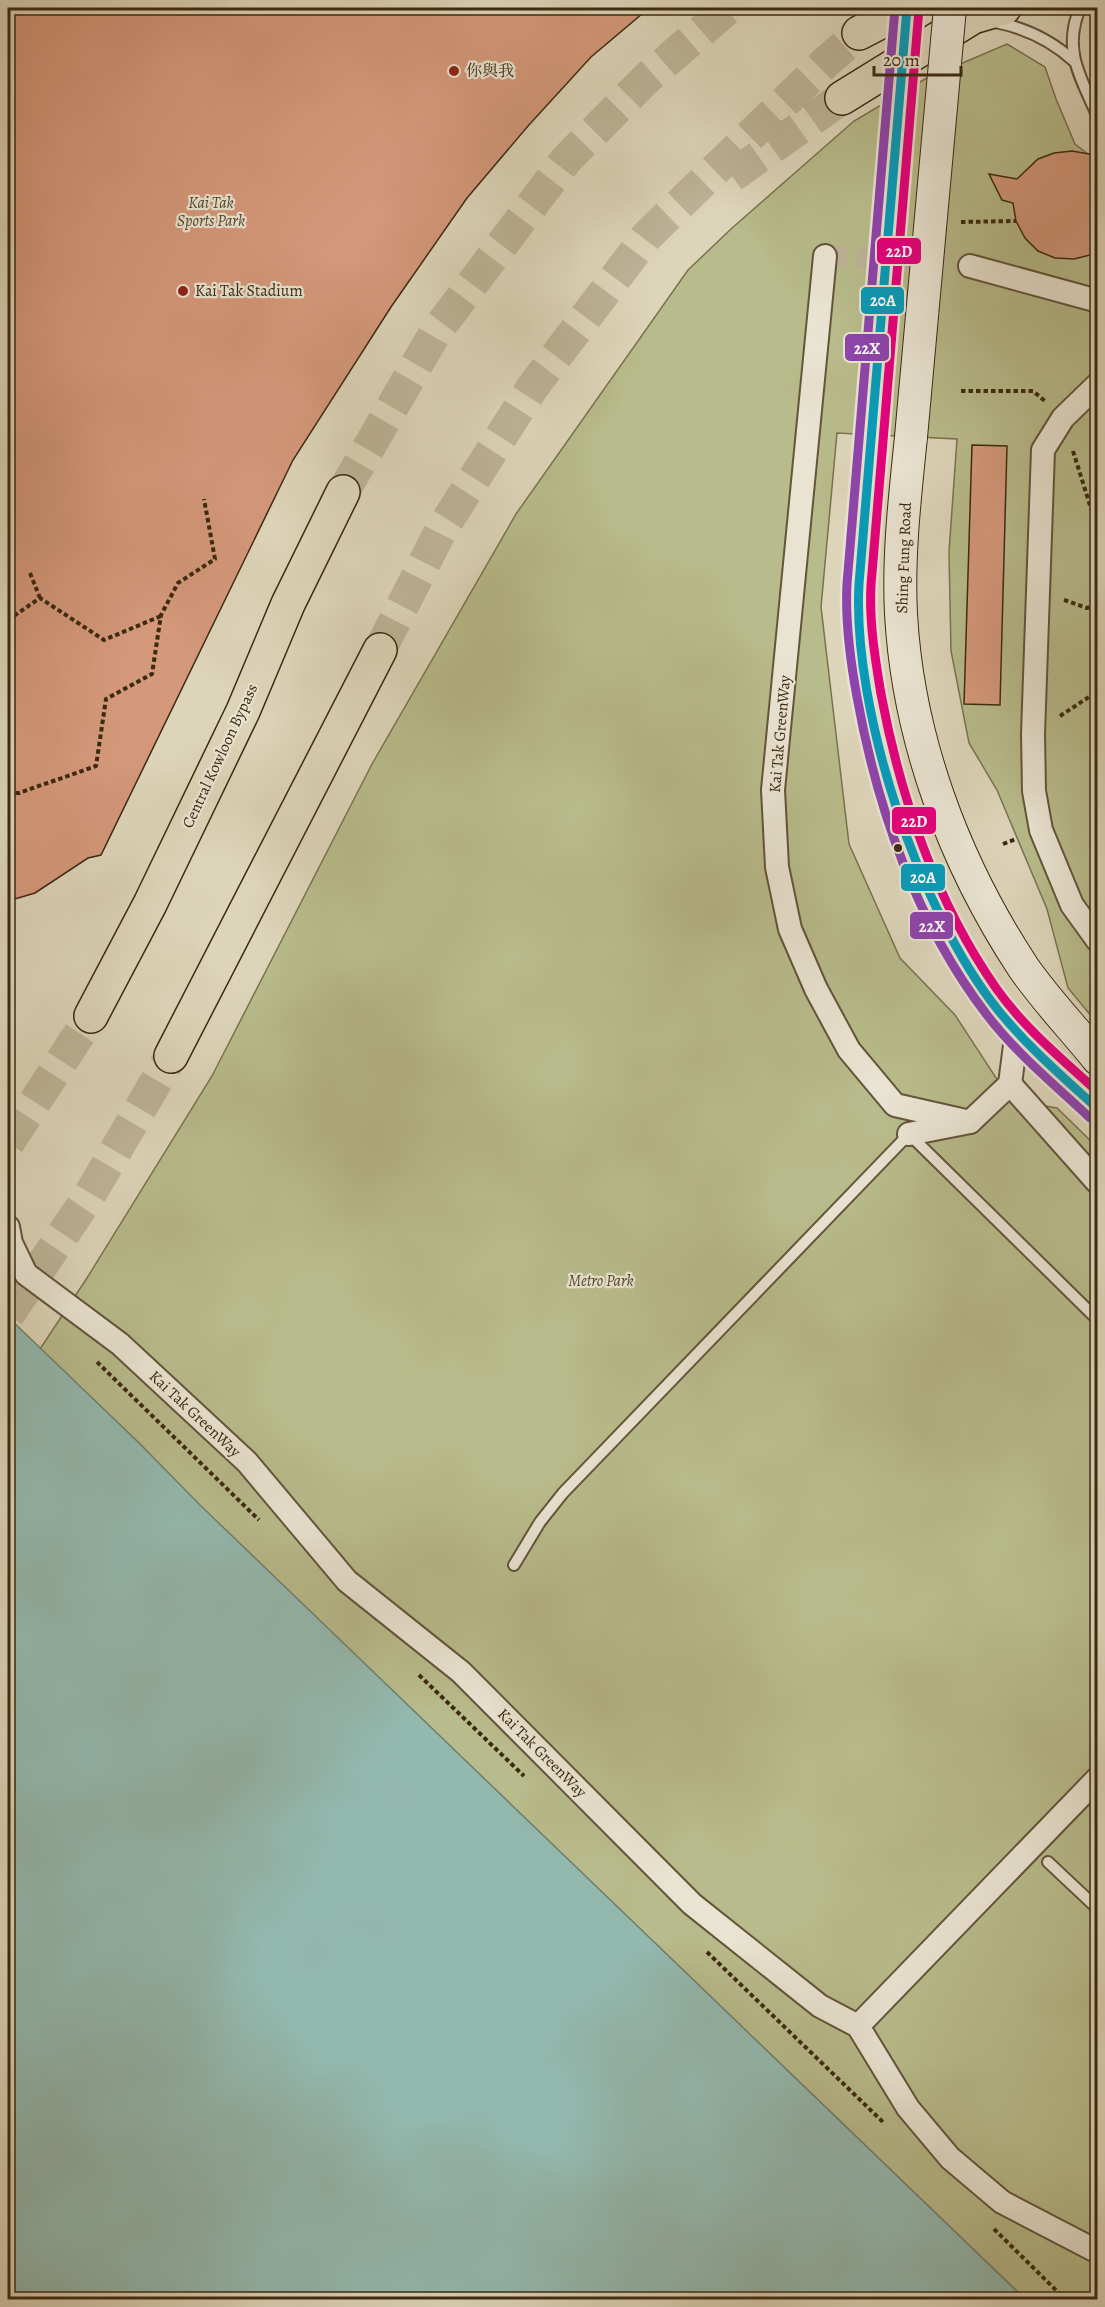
<svg xmlns="http://www.w3.org/2000/svg" width="1105" height="2307" viewBox="0 0 1105 2307" font-family="Alegreya,'Noto Serif TC',serif">
  <style>
    .green { fill: #b8bb8b; stroke: #7a724e; stroke-width: 1.5 }
    .water { fill: #93b9af; stroke: #707f6f; stroke-width: 1.5 }
    .building { fill: #d4987a; stroke: #3b2910; stroke-width: 1.5 }
    .lines { fill: none; stroke-linecap: round; stroke-linejoin: round }
    .street-tunnel { stroke: #bdb398; stroke-width: 22; stroke-dasharray: 22 11; stroke-linecap: butt }
    .highway-tunnel { stroke: #bdb398; stroke-width: 33; stroke-dasharray: 33 16; stroke-linecap: butt }
    .lane-casing { stroke: #64543a; stroke-width: 14 }
    .street-casing { stroke: #64543a; stroke-width: 26 }
    .secondary-casing { stroke: #3b2910; stroke-width: 34 }
    .highway-casing { stroke: #3b2910; stroke-width: 36 }
    .path { stroke: #3b2910; stroke-width: 4; stroke-dasharray: 4.5 3; stroke-linecap: butt }
    .lane { stroke: #e9e4d2; stroke-width: 10 }
    .street { stroke: #e9e4d2; stroke-width: 22 }
    .secondary { stroke: #e9e4d2; stroke-width: 32 }
    .highway { stroke: #ddd5ba; stroke-width: 33 }
    .secondary-bridge-casing { stroke: #3b2910; stroke-width: 34; stroke-linecap: butt }
    .secondary-bridge { stroke: #e9e4d2; stroke-width: 32 }
    .bus-1-casing { stroke: #e9e4d2; stroke-width: 14 }
    .bus-2-casing { stroke: #e9e4d2; stroke-width: 14 }
    .bus-3-casing { stroke: #e9e4d2; stroke-width: 14 }
    .bus-1 { stroke: #069cbb; stroke-width: 9 }
    .bus-2 { stroke: #8e44ad; stroke-width: 9 }
    .bus-3 { stroke: #e5007d; stroke-width: 9 }
    .poi-dot { fill: #8f2418; stroke: #e9e4d2; stroke-width: 2 }
    .bus-dot { fill: #3b2910; stroke: #e9e4d2; stroke-width: 2 }
    .labels { text-anchor: middle; dominant-baseline: central; stroke-width: 4.5; stroke-linejoin: round; paint-order: stroke }
    .poi-label { font-size: 16px; fill: #3b2910; stroke: #e9e4d2; text-anchor: start }
    .park-label { font-size: 16px; font-style: italic; fill: #544629; stroke: #e9e4d2 }
    .street-label { font-size: 16px; fill: #3b2910; stroke: #e9e4d2 }
    .line-badge { stroke: #e9e4d2; stroke-width: 2 }
    .badge-label { font-size: 16px; text-anchor: middle; font-weight: bold; fill: #fff }
  </style>
  <rect width="100%" height="100%" fill="#ddd5ba"/>
  <filter id="stains"><feTurbulence type="fractalNoise" baseFrequency=".00333" numOctaves="4"/><feColorMatrix values="0 0 0 0 .2 0 0 0 0 .09 0 0 0 0 .02 0 0 0 .5 -.17"/></filter>
  <radialGradient id="worn" r=".72"><stop offset=".6" stop-color="#630" stop-opacity="0"/><stop offset="1" stop-color="#630" stop-opacity=".3"/></radialGradient>
  <polygon class="green" points="1007,44 1045,67 1056,99 1075,144 1097,161 1097,1023 1068,988 1047,909 997,790 969,743 951,651 949,552 957,439 837,433 821,607 849,844 900,958 955,1015 1017,1110 1028,1103 1057,1108 1097,1147 1097,2299 1025,2299 199,1505 140,1444 40,1349 87,1278 212,1076 372,764 516,514 688,270 731,229 854,121 925,79"/>
  <polygon class="water" points="8,1317 140,1444 200,1505 1025,2299 8,2299"/>
  <g class="building">
    <polygon points="8,8 649,8 591,57 528,126 467,198 391,307 293,460 101,855 88,858 35,893 8,901"/>
    <polygon points="1072,151 1089,154 1098,160 1098,253 1074,259 1055,258 1038,251 1025,238 1016,221 1013,203 1002,200 989,174 1017,179 1038,159 1054,153"/>
    <polygon points="972,445 1007,446 1000,705 964,704"/>
  </g>
  <g class="lines">
    <polyline class="street-tunnel" points="825,256 944,261 970,266"/>
    <g class="highway-tunnel">
      <polyline points="732,176 842,98"/>
      <polyline points="343,492 435,333 566,160 647,78 728,8"/>
      <polyline points="380,650 440,532 532,388 647,236 826,62 859,33"/>
      <polyline points="8,1143 91,1016"/>
      <polyline points="8,1315 89,1196 171,1056"/>
    </g>
    <defs>
      <g id="lane">
        <path d="M1080 8C1062 50 1081 78 1098 117"/>
        <path d="M995 22C1026 28 1051 40 1074 61"/>
        <polyline points="514,1565 540,1522 563,1493 909,1134 1098,1320"/>
        <polyline points="1048,1862 1098,1909"/>
      </g>
      <g id="street">
        <polyline points="825,256 773,790 777,867 790,929 816,989 849,1050 895,1105 970,1122"/>
        <polyline points="970,266 1098,301"/>
        <polyline points="1098,384 1063,418 1043,450 1033,734 1034,791 1041,830 1072,905 1098,941"/>
        <polyline points="1010,1084 1098,1183"/>
        <polyline points="909,1134 970,1122 1010,1084 1017,1030"/>
        <polyline points="8,1227 11,1243 26,1274 120,1344 247,1462 347,1581 461,1672 692,1904 820,2006 858,2026 908,2108 950,2158 1002,2202 1098,2252"/>
        <polyline points="858,2026 1098,1778"/>
      </g>
      <g id="secondary">
        <path d="M871 434C866 496 858 558 859 620 860 635 863 650 865 665 879 771 924 907 987 995 1017 1037 1060 1073 1098 1109"/>
        <path d="M911 437C905 496 898 555 901 614 908 739 954 862 1023 967 1045 999 1073 1028 1098 1059"/>
      </g>
      <g id="highway">
        <polyline points="859,33 907,8"/>
        <polyline points="842,98 973,17 1004,8"/>
        <polyline points="91,1016 150,904 243,711 288,604 343,492"/>
        <polyline points="171,1056 380,650"/>
      </g>
    </defs>
    <use href="#lane" class="lane-casing"/>
    <use href="#street" class="street-casing"/>
    <use href="#secondary" class="secondary-casing"/>
    <use href="#highway" class="highway-casing"/>
    <g class="path">
      <polyline points="961,222 1016,221"/>
      <polyline points="1092,254 1095,274"/>
      <polyline points="961,391 1033,391 1046,402"/>
      <polyline points="1073,451 1098,531"/>
      <polyline points="30,573 40,598"/>
      <polyline points="1064,600 1087,608 1098,605"/>
      <polyline points="8,620 40,598 104,640 161,616"/>
      <polyline points="1060,716 1092,695 1098,684"/>
      <polyline points="8,793 19,793 96,766 106,699 152,674 161,615 178,583 215,559 204,499"/>
      <polyline points="1003,844 1016,839"/>
      <polyline points="97,1362 259,1520"/>
      <polyline points="419,1675 524,1776"/>
      <polyline points="707,1952 885,2124"/>
      <polyline points="994,2229 1066,2300"/>
    </g>
    <use href="#lane" class="lane"/>
    <use href="#street" class="street"/>
    <use href="#secondary" class="secondary"/>
    <use href="#highway" class="highway"/>
    <defs>
      <g id="secondary-bridge">
        <polyline points="871,434 907,8"/>
        <polyline points="911,437 950,8"/>
      </g>
    </defs>
    <use href="#secondary-bridge" class="secondary-bridge-casing"/>
    <use href="#secondary-bridge" class="secondary-bridge"/>
    <defs>
      <path id="bus-1" d="M907 8 859 584C852 710 919 911 998 1010 1027 1046 1063 1077 1098 1109"/>
      <path id="bus-2" d="M895 8 847 584C845 622 850 659 857 697 877 808 917 924 987 1015 1016 1053 1055 1085 1090 1118"/>
      <path id="bus-3" d="M919 9 871 585C869 622 875 658 881 694 900 796 936 902 996 988 1024 1028 1062 1059 1098 1092"/>
    </defs>
    <use href="#bus-1" class="bus-1-casing"/>
    <use href="#bus-2" class="bus-2-casing"/>
    <use href="#bus-3" class="bus-3-casing"/>
    <use href="#bus-1" class="bus-1"/>
    <use href="#bus-2" class="bus-2"/>
    <use href="#bus-3" class="bus-3"/>
  </g>
  <g class="poi-dot">
    <circle cx="454" cy="71" r="6"/>
    <circle cx="183" cy="291" r="6"/>
  </g>
  <circle class="bus-dot" cx="898" cy="848" r="5"/>
  <g class="labels">
    <g class="poi-label">
      <text x="466" y="71">你與我</text>
      <text x="195" y="291">Kai Tak Stadium</text>
    </g>
    <g class="park-label">
      <text x="211" y="203">Kai Tak<tspan x="211" dy="18">Sports Park</tspan></text>
      <text x="601" y="1281">Metro Park</text>
    </g>
    <g class="street-label">
      <text transform="translate(904 558) rotate(-88)">Shing Fung Road</text>
      <text transform="translate(780 734) rotate(-85)">Kai Tak GreenWay</text>
      <text transform="translate(220 756) rotate(-65)">Central Kowloon Bypass</text>
      <text transform="translate(195 1414) rotate(43)">Kai Tak GreenWay</text>
      <text transform="translate(542 1753) rotate(45)">Kai Tak GreenWay</text>
    </g>
  </g>
  <g class="line-badge">
    <rect x="876" y="237" width="46" height="28" rx="6" fill="#e5007d"/>
    <rect x="860" y="286" width="45" height="29" rx="6" fill="#069cbb"/>
    <rect x="844" y="333" width="46" height="29" rx="6" fill="#8e44ad"/>
    <rect x="891" y="806" width="46" height="29" rx="6" fill="#e5007d"/>
    <rect x="900" y="863" width="46" height="29" rx="6" fill="#069cbb"/>
    <rect x="909" y="911" width="45" height="29" rx="6" fill="#8e44ad"/>
  </g>
  <g class="badge-label">
    <text x="899" y="257">22D</text>
    <text x="883" y="306">20A</text>
    <text x="867" y="354">22X</text>
    <text x="914" y="827">22D</text>
    <text x="923" y="883">20A</text>
    <text x="932" y="932">22X</text>
  </g>
  <rect width="1105" height="2307" fill="none" stroke="#ddd5ba" stroke-width="30"/>
  <rect x="9" y="9" width="1087" height="2289" fill="none" stroke="#3b2910" stroke-width="3"/>
  <rect x="15" y="15" width="1075" height="2277" fill="none" stroke="#3b2910" stroke-width="1.5"/>
  <path d="M874 66v9h87v-9" fill="none" stroke="#3b2910" stroke-width="3"/>
  <text x="883" y="66" font-size="18" fill="#3b2910" stroke="#e9e4d2" stroke-width="4.5" paint-order="stroke">20 m</text>
  <rect width="100%" height="100%" filter="url(#stains)"/>
  <rect width="100%" height="100%" fill="url(#worn)"/>
</svg>
